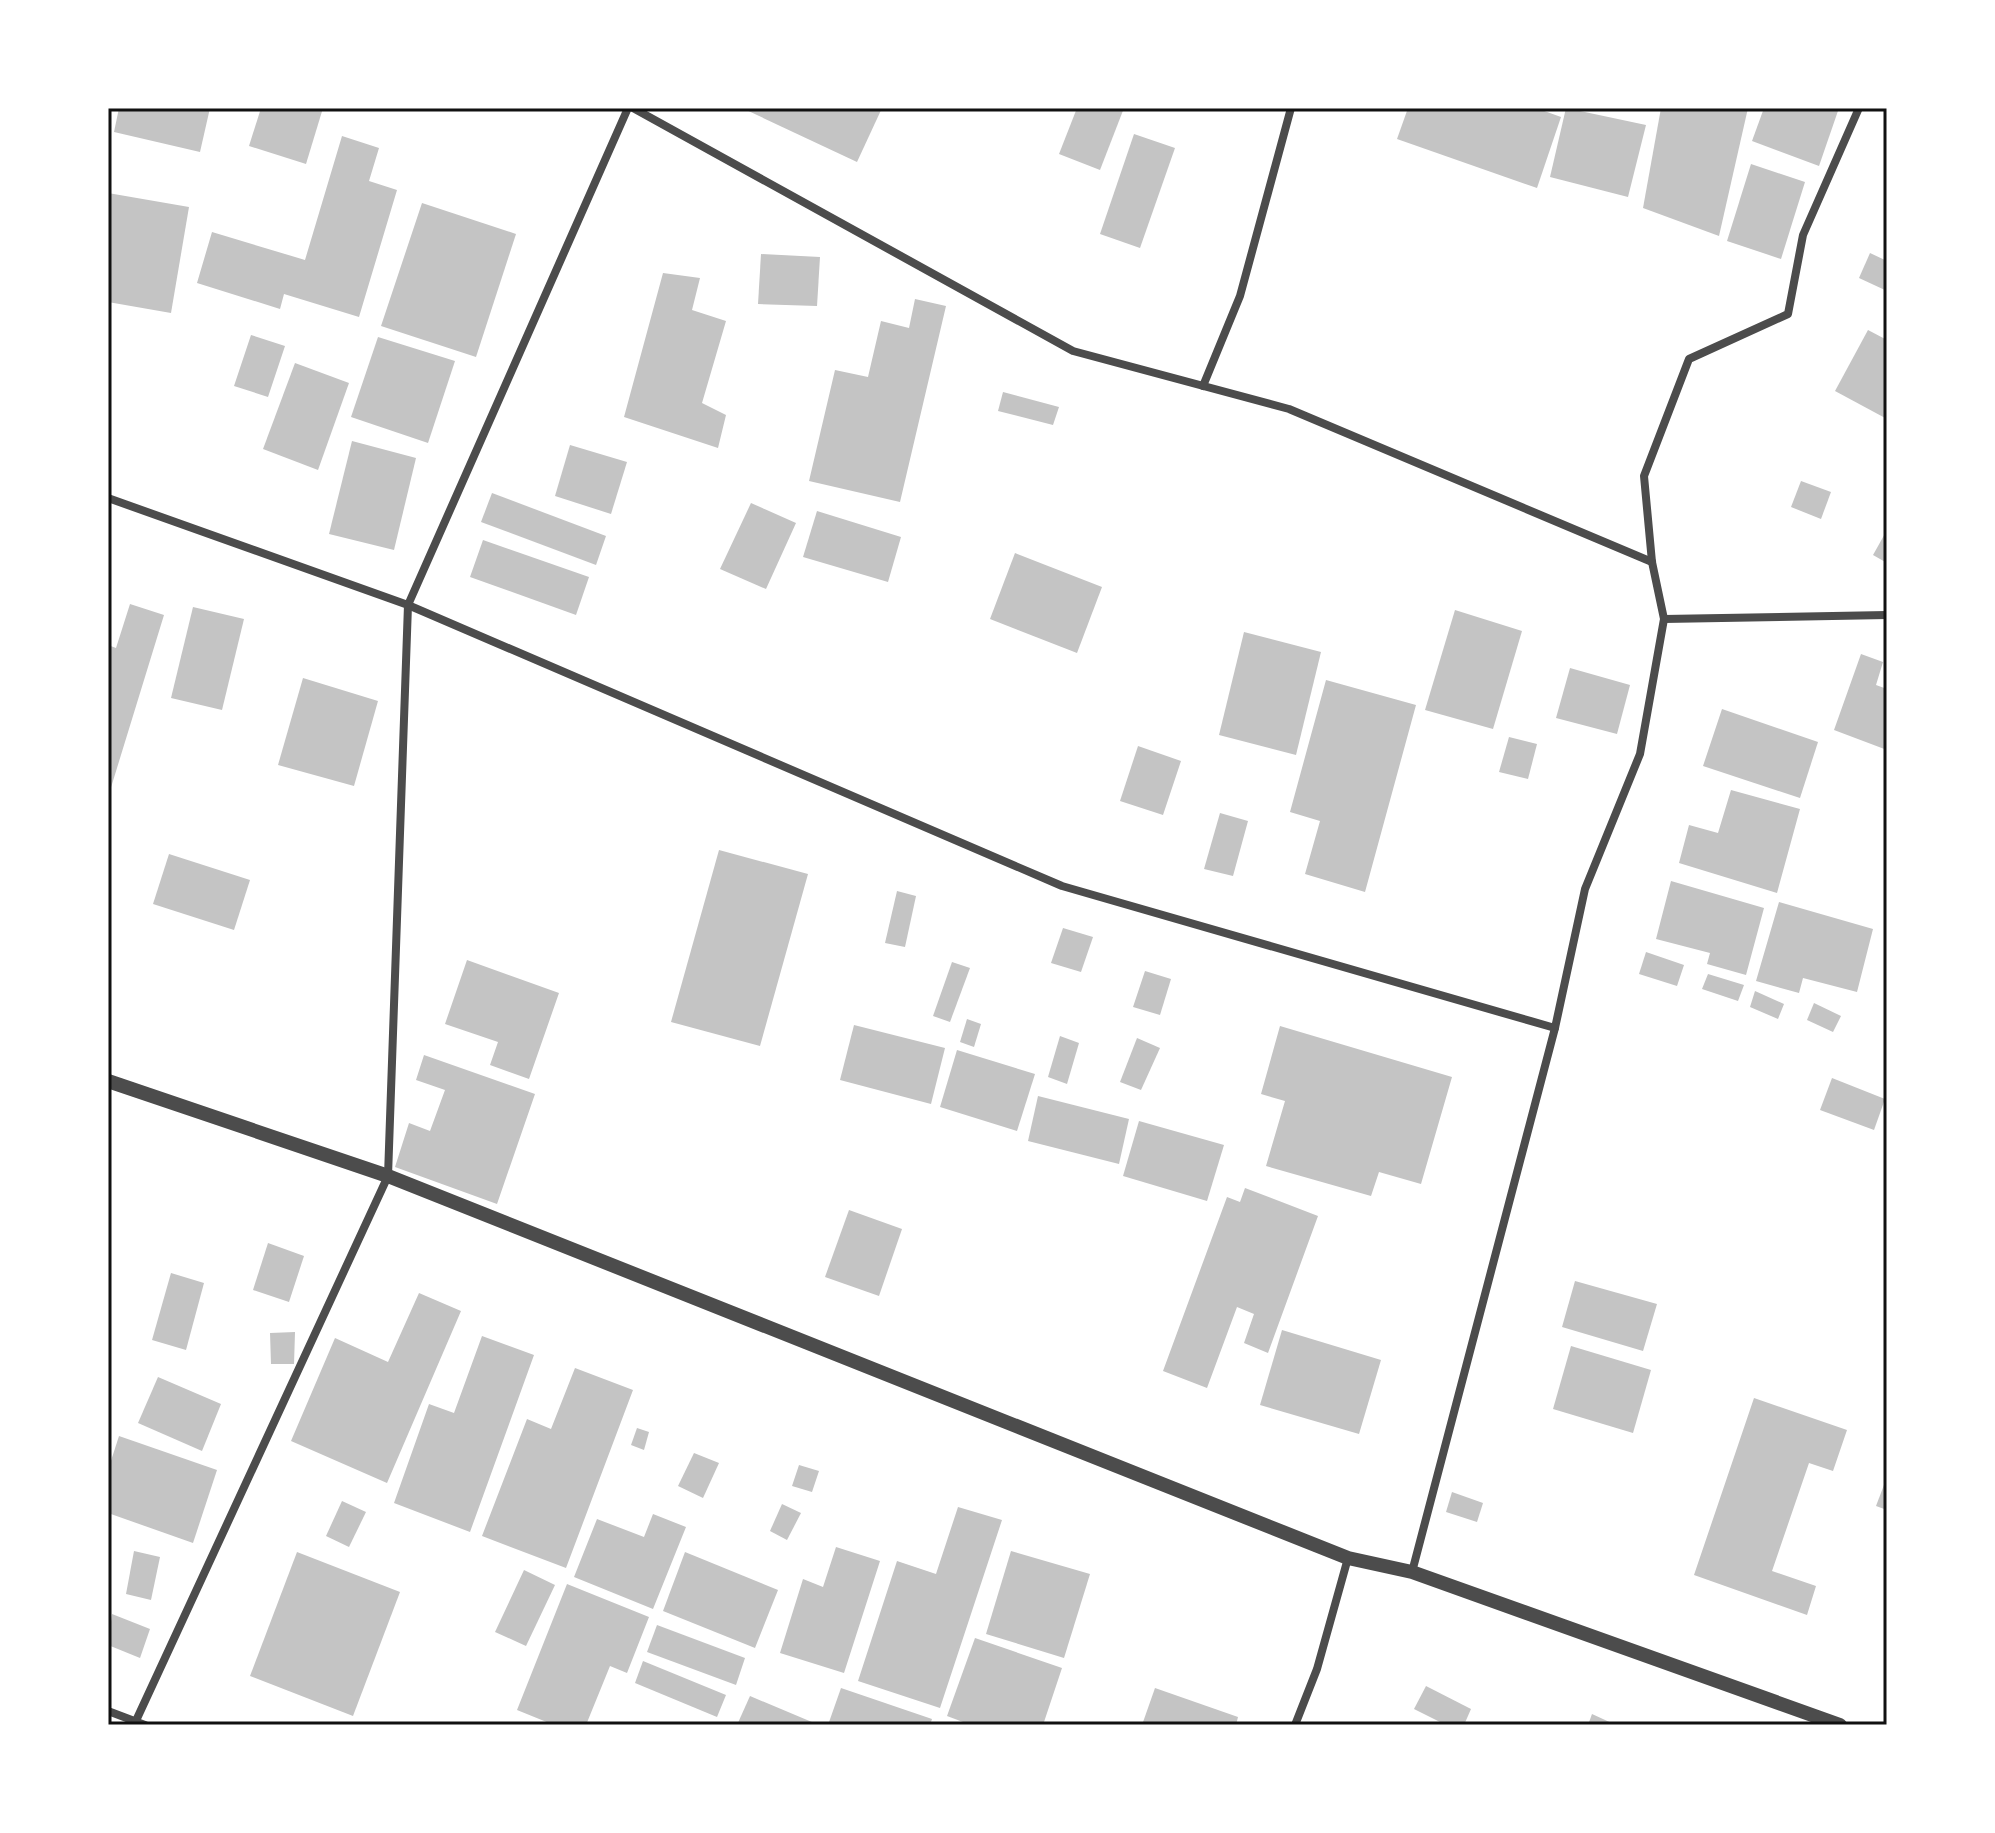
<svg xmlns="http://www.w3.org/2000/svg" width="1995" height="1833" viewBox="0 0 1995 1833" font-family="'Times New Roman',serif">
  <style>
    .building { fill: #c4c4c4 }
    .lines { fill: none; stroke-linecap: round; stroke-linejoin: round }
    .minor { stroke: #4c4c4c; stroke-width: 8 }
    .tertiary { stroke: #4c4c4c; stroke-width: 14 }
    .neatline { fill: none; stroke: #111; stroke-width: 3 }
  </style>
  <rect width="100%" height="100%" fill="#fff"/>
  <g class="building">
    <polygon points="119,108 210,108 200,152 114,132"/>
    <polygon points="261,108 323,108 306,164 249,146"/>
    <polygon points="742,108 882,108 857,162"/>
    <polygon points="1077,108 1124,108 1100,170 1059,154"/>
    <polygon points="1408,108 1536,108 1561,117 1537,188 1397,139"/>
    <polygon points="1566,108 1646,125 1628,197 1550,177"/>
    <polygon points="1661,108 1748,108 1719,236 1643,208"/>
    <polygon points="1764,108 1839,108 1819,166 1752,141"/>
    <polygon points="1134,134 1175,148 1140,248 1100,234"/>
    <polygon points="342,136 379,148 369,181 397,190 359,317 284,294 280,309 197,283 212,232 305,260"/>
    <polygon points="1751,164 1805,182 1781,259 1727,241"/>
    <polygon points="108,193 189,207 171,313 108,302"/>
    <polygon points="422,203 516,234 476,357 381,326"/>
    <polygon points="1870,253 1887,261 1887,291 1859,278"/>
    <polygon points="761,254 820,257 817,306 758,304"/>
    <polygon points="663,273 700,278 692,310 726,321 702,403 726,415 718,448 624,417"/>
    <polygon points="915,299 946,306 900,502 809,481 835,370 868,377 881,321 909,328"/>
    <polygon points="1868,330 1887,340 1887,419 1835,391"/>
    <polygon points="251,335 285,346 268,397 234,386"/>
    <polygon points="378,337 455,361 428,443 351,417"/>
    <polygon points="295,363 349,383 318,470 263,449"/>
    <polygon points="1003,392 1059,407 1053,425 998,411"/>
    <polygon points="352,441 416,458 394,550 329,534"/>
    <polygon points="570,445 627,462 611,514 555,496"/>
    <polygon points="1801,481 1831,492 1821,519 1791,507"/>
    <polygon points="492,493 606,536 596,565 481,522"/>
    <polygon points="751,503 796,523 766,589 720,569"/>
    <polygon points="817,511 901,537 888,582 803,557"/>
    <polygon points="1887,530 1887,563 1873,555"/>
    <polygon points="483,540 589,577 576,615 470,577"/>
    <polygon points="1015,553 1102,587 1077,653 990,619"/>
    <polygon points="130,604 164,615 109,794 108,645 116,648"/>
    <polygon points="193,607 244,619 222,710 171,698"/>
    <polygon points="1455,610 1522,631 1493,729 1425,710"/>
    <polygon points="1244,632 1321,652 1296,755 1219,735"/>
    <polygon points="1861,654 1883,662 1876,685 1887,689 1887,750 1834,730"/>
    <polygon points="1570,668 1630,685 1617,734 1556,718"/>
    <polygon points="303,678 378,701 354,786 278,765"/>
    <polygon points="1326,680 1416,705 1365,892 1305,874 1320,821 1290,812"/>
    <polygon points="1722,709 1818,742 1800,798 1703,766"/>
    <polygon points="1509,737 1537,744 1528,779 1499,772"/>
    <polygon points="1138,746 1181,761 1163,815 1120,801"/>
    <polygon points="1731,790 1800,809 1777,893 1679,863 1689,825 1718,833"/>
    <polygon points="1220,813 1248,821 1233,876 1204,869"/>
    <polygon points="719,850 808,874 760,1046 671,1022"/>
    <polygon points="169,854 250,880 234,930 153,904"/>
    <polygon points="1671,881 1764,908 1746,975 1707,964 1710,953 1656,939"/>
    <polygon points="897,891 916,896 905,947 885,943"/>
    <polygon points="1779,902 1873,929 1857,992 1803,978 1799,993 1756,981"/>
    <polygon points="1063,928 1093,937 1081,972 1051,963"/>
    <polygon points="1646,952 1684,965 1677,986 1639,974"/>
    <polygon points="467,960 559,993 529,1079 490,1065 498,1042 445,1024"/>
    <polygon points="952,962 970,968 950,1022 933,1016"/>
    <polygon points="1145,971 1171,979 1160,1015 1133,1007"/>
    <polygon points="1708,974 1744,985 1738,1001 1702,989"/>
    <polygon points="1755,991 1784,1004 1778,1019 1750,1007"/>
    <polygon points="1814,1003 1841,1016 1833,1032 1807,1020"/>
    <polygon points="967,1019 981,1024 974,1047 960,1042"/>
    <polygon points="854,1025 945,1048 931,1104 840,1080"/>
    <polygon points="1280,1026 1452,1077 1421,1184 1379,1172 1371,1196 1266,1166 1285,1101 1261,1094"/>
    <polygon points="1060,1036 1079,1043 1067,1084 1048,1077"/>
    <polygon points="1137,1038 1160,1048 1141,1090 1120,1082"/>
    <polygon points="957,1050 1035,1074 1017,1131 940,1107"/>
    <polygon points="424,1055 535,1094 497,1204 395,1167 409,1123 430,1131 445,1090 416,1080"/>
    <polygon points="1832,1078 1885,1099 1874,1130 1820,1110"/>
    <polygon points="1038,1096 1129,1119 1119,1164 1028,1141"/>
    <polygon points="1139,1121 1224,1145 1207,1201 1123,1176"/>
    <polygon points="1245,1188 1318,1216 1268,1353 1244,1343 1254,1314 1237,1307 1207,1388 1163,1371 1227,1197 1240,1202"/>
    <polygon points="849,1210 902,1229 879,1296 825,1277"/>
    <polygon points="268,1243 304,1256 289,1302 253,1290"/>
    <polygon points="171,1273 204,1283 186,1350 152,1340"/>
    <polygon points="1575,1281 1657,1304 1643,1351 1562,1327"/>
    <polygon points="419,1293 461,1311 387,1483 291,1441 335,1338 388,1362"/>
    <polygon points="1282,1330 1381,1360 1359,1434 1260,1405"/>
    <polygon points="295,1332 294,1364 271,1364 270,1333"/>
    <polygon points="482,1336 534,1355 470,1532 394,1503 429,1404 454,1413"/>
    <polygon points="1571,1346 1651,1370 1633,1433 1553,1409"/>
    <polygon points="575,1368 633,1390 566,1568 482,1536 527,1419 551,1429"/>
    <polygon points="158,1377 221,1404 202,1451 138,1423"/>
    <polygon points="1754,1398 1847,1430 1833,1471 1809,1463 1772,1571 1816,1586 1807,1615 1694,1575"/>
    <polygon points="637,1428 649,1432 644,1450 631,1445"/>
    <polygon points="119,1436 217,1470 193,1543 108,1513 108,1470"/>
    <polygon points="694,1453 719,1463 703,1498 678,1486"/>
    <polygon points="799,1465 819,1471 812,1492 792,1486"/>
    <polygon points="1887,1477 1887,1510 1876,1506"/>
    <polygon points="1452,1492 1483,1503 1477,1522 1446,1512"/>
    <polygon points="342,1501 366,1512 349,1547 326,1536"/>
    <polygon points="782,1504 801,1513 787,1540 770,1531"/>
    <polygon points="958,1507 1002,1520 940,1708 858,1681 897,1561 936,1574"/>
    <polygon points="653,1514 686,1527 653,1609 574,1577 597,1519 644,1537"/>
    <polygon points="836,1547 880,1561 844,1673 780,1653 803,1579 823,1587"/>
    <polygon points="134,1551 160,1557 151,1600 126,1594"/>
    <polygon points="1011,1551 1090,1574 1064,1658 986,1634"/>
    <polygon points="297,1552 400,1592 353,1716 250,1676"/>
    <polygon points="685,1552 778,1590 755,1648 663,1611"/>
    <polygon points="524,1570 555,1585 526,1646 495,1632"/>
    <polygon points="567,1584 649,1617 627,1673 610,1666 586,1725 554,1725 517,1710"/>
    <polygon points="112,1614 150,1629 140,1658 108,1645"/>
    <polygon points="657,1625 745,1658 736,1685 647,1652"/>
    <polygon points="975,1638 1062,1668 1043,1725 971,1725 947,1716"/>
    <polygon points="643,1661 726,1695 717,1717 635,1683"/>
    <polygon points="1426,1686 1471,1709 1464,1725 1446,1725 1414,1709"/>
    <polygon points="841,1688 932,1719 930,1725 828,1725"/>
    <polygon points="1155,1688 1238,1717 1236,1725 1142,1725"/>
    <polygon points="750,1696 819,1725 737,1725"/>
    <polygon points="1592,1714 1616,1725 1588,1725"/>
  </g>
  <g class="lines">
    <g class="minor">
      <polyline points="633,108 1073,351 1289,409 1652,562"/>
      <polyline points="1203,386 1240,296 1291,108"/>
      <polyline points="108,498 408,605 1062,886 1555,1028"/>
      <polyline points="1664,619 1887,615"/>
      <polyline points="1412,1572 1555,1028 1585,889 1640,754 1664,619 1652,562 1644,476 1689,359 1788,314 1803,235 1859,108"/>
      <polyline points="108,1711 145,1725"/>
      <polyline points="134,1725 388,1176 408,605 628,108"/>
      <polyline points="1295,1725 1317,1669 1348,1558"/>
    </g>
    <polyline class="tertiary" points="108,1081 388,1176 1348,1558 1412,1572 1840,1725"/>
  </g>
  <rect width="1995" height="1833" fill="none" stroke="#ffffff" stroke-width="220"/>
  <rect x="110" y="110" width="1775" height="1613" class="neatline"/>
</svg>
